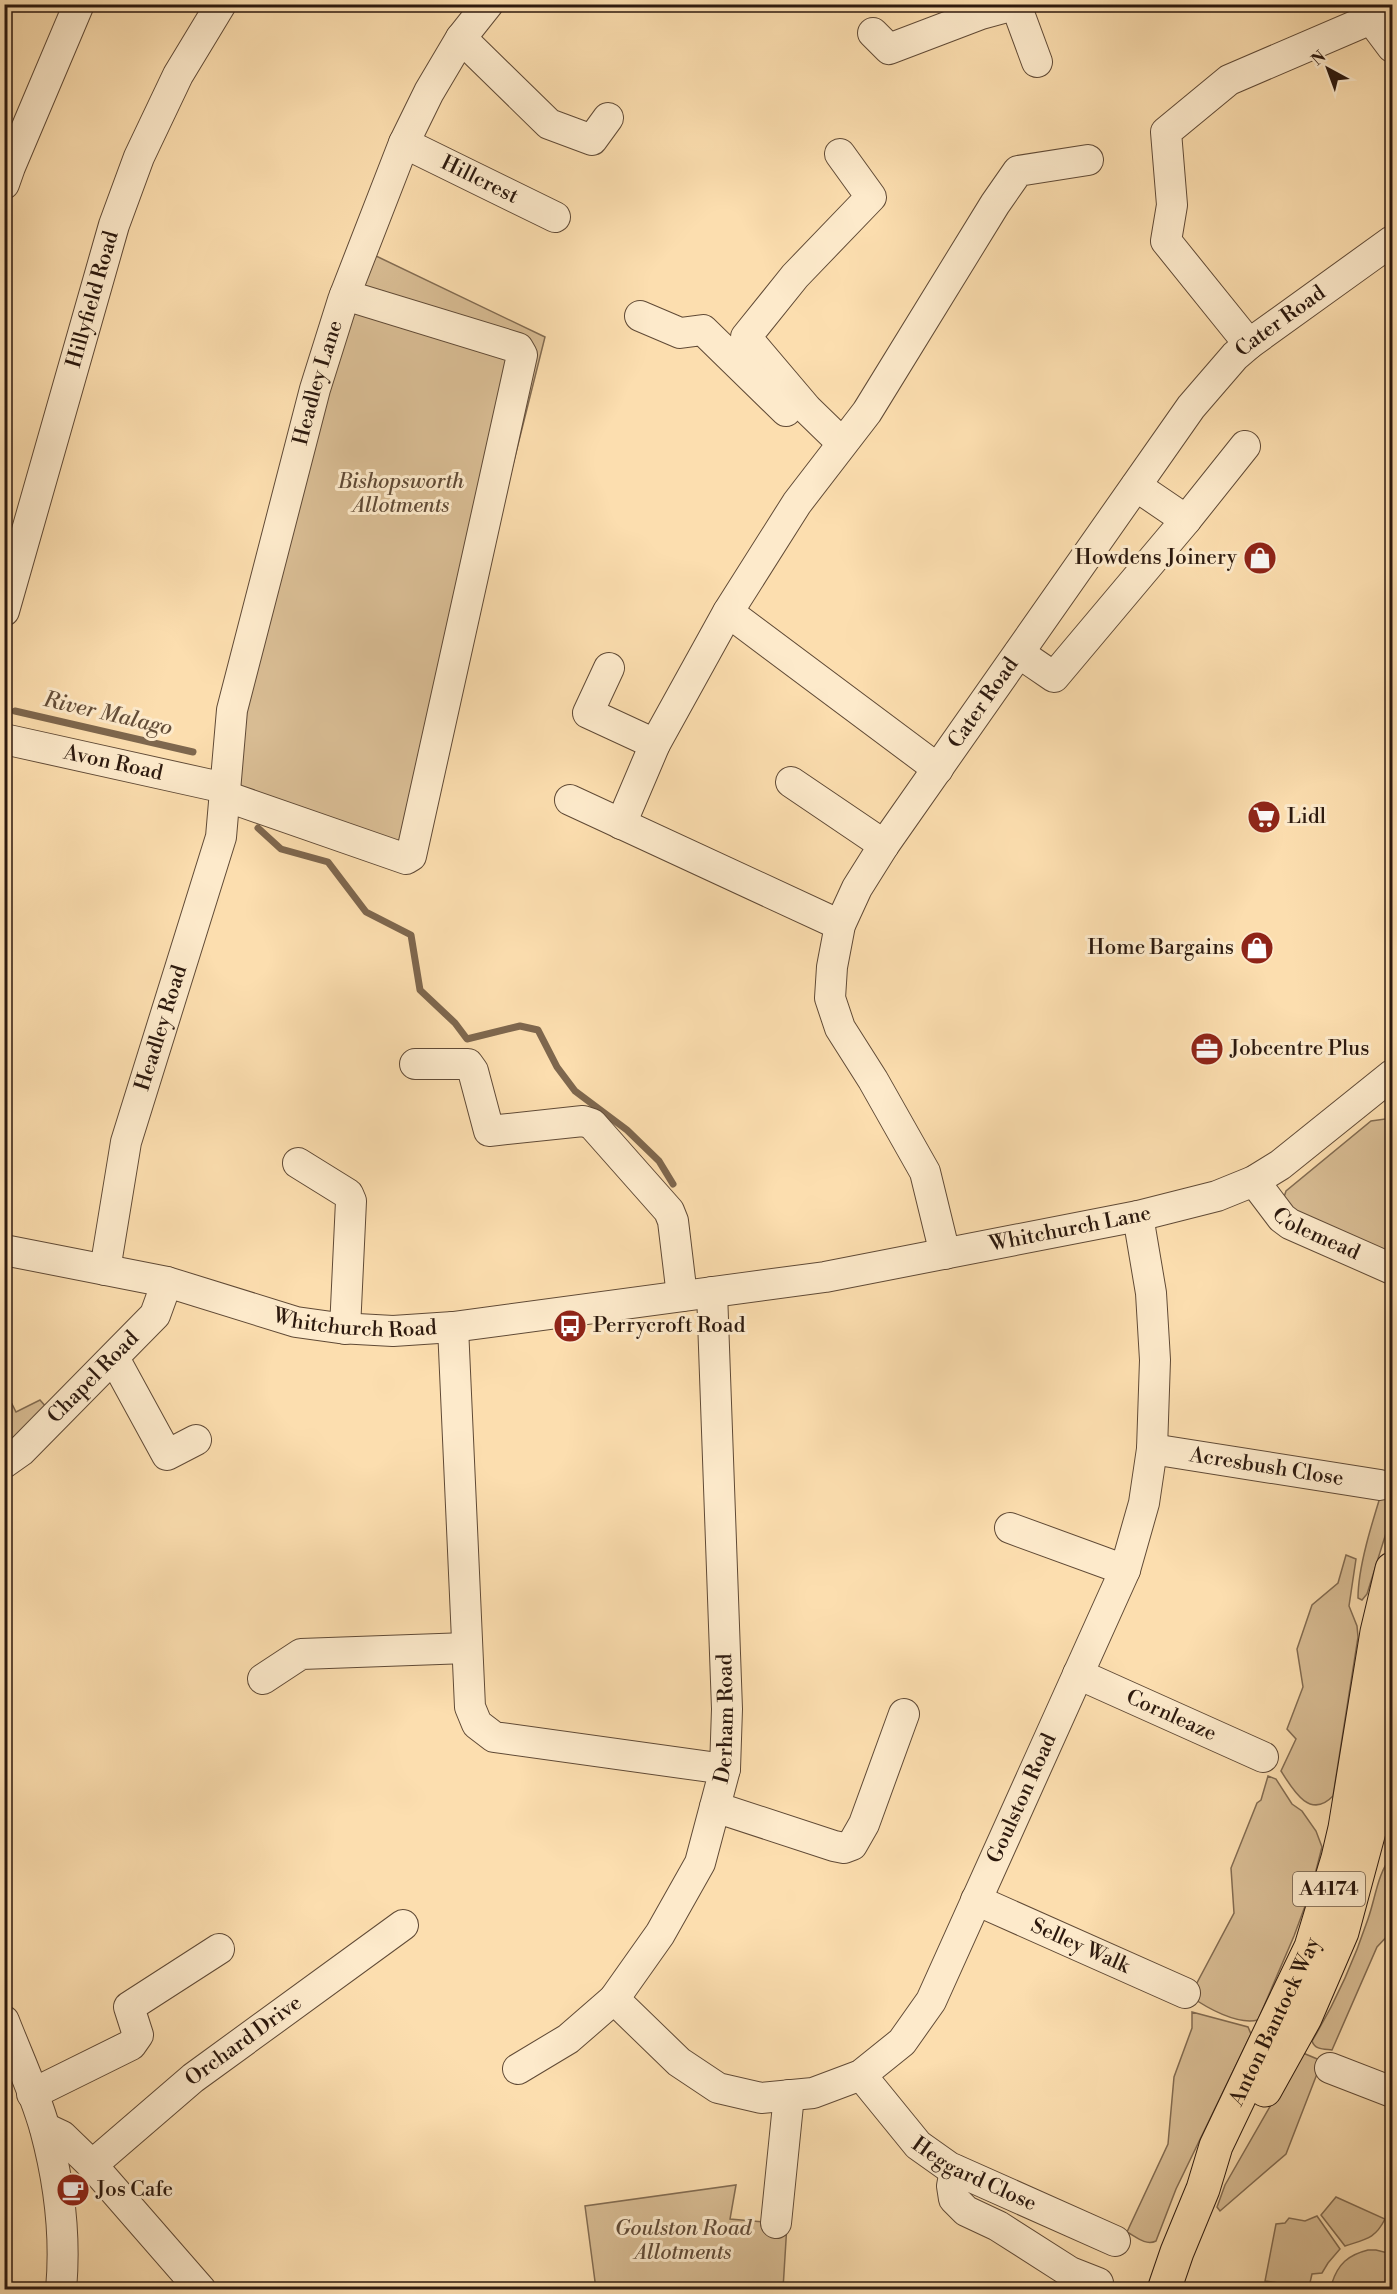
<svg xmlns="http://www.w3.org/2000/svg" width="1397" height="2294" viewBox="0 0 1397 2294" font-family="'Libre Bodoni',serif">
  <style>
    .green { fill: #d9bd94; stroke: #826b51; stroke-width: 1.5 }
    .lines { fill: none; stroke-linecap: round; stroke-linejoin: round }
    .stream { stroke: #7e674e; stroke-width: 7 }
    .minor-casing { stroke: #604a36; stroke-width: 32 }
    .highway-casing { stroke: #2c190e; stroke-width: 35 }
    .minor { stroke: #fdeacb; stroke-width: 30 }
    .highway { stroke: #fcdeaf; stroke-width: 33 }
    .labels { text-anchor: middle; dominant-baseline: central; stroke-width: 6; stroke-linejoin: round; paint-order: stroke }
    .shield { fill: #fdeacb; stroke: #6b5847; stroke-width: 1.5 }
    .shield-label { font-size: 20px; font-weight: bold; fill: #2c190e }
    .street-label { font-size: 21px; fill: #2c190e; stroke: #fdeacb }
    .park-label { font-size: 21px; font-style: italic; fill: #604a36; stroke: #fdeacb }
    .poi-label { font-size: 21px; fill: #2c190e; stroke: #fdeacb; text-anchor: start }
    .water-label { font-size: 22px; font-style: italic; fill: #634d38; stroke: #fdeacb }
  </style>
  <rect width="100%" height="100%" fill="#fcdeaf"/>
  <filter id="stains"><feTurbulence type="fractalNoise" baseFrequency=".00333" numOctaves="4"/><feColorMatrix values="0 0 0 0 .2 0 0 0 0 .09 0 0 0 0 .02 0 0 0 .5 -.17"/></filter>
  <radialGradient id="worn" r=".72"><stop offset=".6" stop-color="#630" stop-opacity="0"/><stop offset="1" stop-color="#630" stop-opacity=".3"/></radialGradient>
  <g class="green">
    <polygon points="372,254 545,337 412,867 245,816 240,781 246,702 304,468"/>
    <polygon points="1392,1118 1392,1260 1280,1209 1286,1191 1371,1121"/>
    <polygon points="40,1400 47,1408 5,1446 5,1407 12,1404 16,1412"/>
    <path d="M1392 1458V1514L1367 1594 1362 1600 1358 1598C1358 1558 1381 1497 1392 1458Z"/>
    <path d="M1346 1555 1356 1559 1349 1606 1357 1626 1358 1637 1333 1796C1310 1820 1293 1790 1281 1771L1296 1739 1287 1729 1303 1687 1297 1649 1312 1605 1338 1583Z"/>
    <path d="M1268 1776 1276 1779 1292 1804 1302 1811 1316 1831 1322 1847 1311 1890 1294 1936 1258 2020C1237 2025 1207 2008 1190 1996L1234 1913 1231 1868 1257 1803 1261 1800Z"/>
    <path d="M1392 1855V1931L1377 1947 1332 2050C1324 2049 1315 2050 1312 2041 1335 2003 1354 1961 1368 1919 1376 1896 1377 1875 1392 1855Z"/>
    <path d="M1192 2012 1248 2027 1251 2034 1176 2189 1156 2241C1146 2246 1136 2237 1127 2232L1168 2144 1174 2077 1192 2028Z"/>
    <polygon points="1303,2053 1322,2061 1286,2154 1220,2211 1217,2207 1225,2185 1299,2056"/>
    <polygon points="736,2185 730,2219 787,2224 783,2289 596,2289 585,2206"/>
    <path d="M1336 2197 1385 2219C1375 2239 1366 2239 1345 2246L1321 2215Z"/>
    <polygon points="1317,2216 1340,2249 1328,2263 1322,2273 1312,2274 1309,2287 1265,2281 1276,2224 1285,2223 1289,2218 1305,2221"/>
    <path d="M1368 2250H1376L1392 2254V2289L1332 2283C1338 2264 1348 2255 1368 2250Z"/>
  </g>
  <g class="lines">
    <g class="stream">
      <polyline points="15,711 193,752"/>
      <polyline points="258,828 281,849 328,862 366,912 411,935 420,990 455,1023 467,1039 520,1026 538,1030 557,1067 575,1091 627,1130 659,1161 673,1184"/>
    </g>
    <defs>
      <g id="minor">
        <polyline points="1016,5 1037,62"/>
        <polyline points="873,33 889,49 981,14 1018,4"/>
        <polyline points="461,38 549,124 592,140 608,118"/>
        <path id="s1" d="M404 143 555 217"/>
        <polyline points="840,154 871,197 795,276 746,337 807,409 842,443"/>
        <polyline points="4,184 10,167 79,4"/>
        <polyline points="640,316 680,333 703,330 786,411"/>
        <polyline points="1249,344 1166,241 1172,205 1166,132 1229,80 1371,19 1392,47"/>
        <polyline points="1186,520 1245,446"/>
        <path id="s2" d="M4 611 114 225 139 157 178 75 221 4"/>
        <polyline points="728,612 938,769"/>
        <polyline points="1019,653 1054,677 1186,520 1136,486"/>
        <polyline points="609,668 588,713 655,744"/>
        <path id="s3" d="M4 739 225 788"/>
        <polyline points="791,782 884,845"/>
        <polyline points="225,796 406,859 411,856 522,355 518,348 345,295"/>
        <polyline points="570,800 840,925"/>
        <polyline points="621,824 655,744 728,612 797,503 867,412 995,204 1018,171 1088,160"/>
        <polyline points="415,1064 468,1064 473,1071 489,1131 583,1121 592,1124 669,1211 673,1221 682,1296"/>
        <polyline points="298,1163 348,1194 351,1201 345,1329"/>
        <path id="s4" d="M1254 1181 1282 1218 1290 1224 1392 1269"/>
        <path id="s5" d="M4 1250 167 1282 296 1322 339 1328 393 1331 453 1327 825 1277 1138 1216 1217 1196 1254 1181 1280 1165 1392 1075"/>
        <path id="s6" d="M945 1254 925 1172 873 1080 840 1028 830 998 832 967 840 925 857 888 884 845 1191 407 1235 356 1249 344 1392 241"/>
        <path id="s7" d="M105 1270 126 1142 221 837 232 710 315 389 343 300 404 143 429 92 461 38 488 4"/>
        <polyline points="453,1327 470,1707 477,1724 494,1737 725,1769"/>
        <polyline points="114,1358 167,1455 196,1440"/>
        <path id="s8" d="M1152 1449 1380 1485"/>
        <path id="s9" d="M4 1463 21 1451 155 1315 167 1282"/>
        <polyline points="1010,1528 1125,1570"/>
        <path id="s10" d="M1078 1674 1263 1757"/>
        <polyline points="263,1679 301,1654 467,1648"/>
        <polyline points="715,1807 834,1846 844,1848 852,1845 864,1824 904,1714"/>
        <path id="s11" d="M976 1900 1185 1993"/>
        <path id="s12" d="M614 1999 679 2062 718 2088 761 2098 813 2093 861 2075 902 2042 931 2001 1125 1570 1144 1503 1152 1449 1155 1360 1151 1293 1138 1216"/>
        <path d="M4 2021C18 2057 35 2093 45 2129 59 2181 66 2236 61 2290"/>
        <polyline points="1330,2068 1392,2092"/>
        <path id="s13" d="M518 2069 568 2039 614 1999 660 1934 700 1863 725 1769 727 1709 712 1292"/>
        <path id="s14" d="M861 2075 918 2145 949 2167 1115 2241"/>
        <polyline points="32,2094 131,2045 138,2035 129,2007 219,1949"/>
        <polyline points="45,2128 62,2136 92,2165 201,2290"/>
        <path id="s15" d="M92 2165 193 2078 403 1925"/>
        <polyline points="955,2170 952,2186 954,2199 966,2211 998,2226 1070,2272 1098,2283"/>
        <polyline points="776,2223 789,2095"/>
      </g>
      <g id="highway">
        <polyline points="1265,2090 1305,2018 1342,1932 1371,1824 1392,1696"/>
        <path id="s16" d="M1164 2290 1177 2252 1203 2189 1216 2146 1311 1947 1338 1858 1345 1828 1377 1632 1392 1569"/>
      </g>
    </defs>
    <use href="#minor" class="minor-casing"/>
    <use href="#highway" class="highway-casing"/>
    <use href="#minor" class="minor"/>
    <use href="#highway" class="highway"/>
  </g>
  <defs>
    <symbol id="shop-disc" viewBox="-11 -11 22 22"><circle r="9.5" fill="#8f2418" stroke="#fdeacb"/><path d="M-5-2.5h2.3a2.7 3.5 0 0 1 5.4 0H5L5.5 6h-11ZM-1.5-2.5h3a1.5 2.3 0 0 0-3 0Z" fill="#fff"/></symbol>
    <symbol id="supermarket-disc" viewBox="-11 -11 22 22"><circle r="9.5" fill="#8f2418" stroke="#fdeacb"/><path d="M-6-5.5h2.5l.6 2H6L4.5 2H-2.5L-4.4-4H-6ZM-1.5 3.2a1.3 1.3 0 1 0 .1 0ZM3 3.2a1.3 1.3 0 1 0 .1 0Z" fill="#fff"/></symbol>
    <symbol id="office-disc" viewBox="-11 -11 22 22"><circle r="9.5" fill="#8f2418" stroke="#fdeacb"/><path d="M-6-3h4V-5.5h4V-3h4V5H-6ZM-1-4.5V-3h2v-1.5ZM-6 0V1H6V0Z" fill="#fff"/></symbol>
    <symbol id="bus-disc" viewBox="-11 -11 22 22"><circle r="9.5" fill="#8f2418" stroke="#fdeacb"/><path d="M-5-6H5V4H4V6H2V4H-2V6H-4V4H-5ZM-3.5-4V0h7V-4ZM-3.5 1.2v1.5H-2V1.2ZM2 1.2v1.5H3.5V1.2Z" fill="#fff"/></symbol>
    <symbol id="cafe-disc" viewBox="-11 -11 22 22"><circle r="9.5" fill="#8f2418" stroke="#fdeacb"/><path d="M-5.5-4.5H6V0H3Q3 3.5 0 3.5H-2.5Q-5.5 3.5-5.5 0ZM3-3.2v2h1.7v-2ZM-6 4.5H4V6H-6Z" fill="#fff"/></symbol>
  </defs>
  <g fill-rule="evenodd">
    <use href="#shop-disc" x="1241" y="539" width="38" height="38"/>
    <use href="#supermarket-disc" x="1245" y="798" width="38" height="38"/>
    <use href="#shop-disc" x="1238" y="929" width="38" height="38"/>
    <use href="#office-disc" x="1188" y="1030" width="38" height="38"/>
    <use href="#bus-disc" x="551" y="1307" width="38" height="38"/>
    <use href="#cafe-disc" x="54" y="2171" width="38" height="38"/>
  </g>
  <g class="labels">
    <rect class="shield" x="1293" y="1872" width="72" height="34" rx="4.5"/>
    <g class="shield-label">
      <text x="1329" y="1889">A4174</text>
    </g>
    <g class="street-label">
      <text stroke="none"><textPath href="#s1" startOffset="84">Hillcrest</textPath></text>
      <text stroke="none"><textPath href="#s2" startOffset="324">Hillyfield Road</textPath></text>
      <text stroke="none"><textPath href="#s6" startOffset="1108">Cater Road</textPath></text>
      <text stroke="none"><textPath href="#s7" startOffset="915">Headley Lane</textPath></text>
      <text stroke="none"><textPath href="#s6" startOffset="622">Cater Road</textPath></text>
      <text stroke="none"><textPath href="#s3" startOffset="112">Avon Road</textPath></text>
      <text stroke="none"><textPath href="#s7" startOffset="249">Headley Road</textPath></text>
      <text stroke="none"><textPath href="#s5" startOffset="1084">Whitchurch Lane</textPath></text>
      <text stroke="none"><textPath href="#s4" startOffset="84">Colemead</textPath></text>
      <text stroke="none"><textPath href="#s5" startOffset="360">Whitchurch Road</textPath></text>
      <text stroke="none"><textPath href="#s9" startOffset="124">Chapel Road</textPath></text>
      <text stroke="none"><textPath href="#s8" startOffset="116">Acresbush Close</textPath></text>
      <text stroke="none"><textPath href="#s10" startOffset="102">Cornleaze</textPath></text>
      <text stroke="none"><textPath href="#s13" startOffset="428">Derham Road</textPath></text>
      <text stroke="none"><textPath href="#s12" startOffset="610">Goulston Road</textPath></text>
      <text stroke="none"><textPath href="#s11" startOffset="114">Selley Walk</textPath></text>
      <text stroke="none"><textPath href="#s16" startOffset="291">Anton Bantock Way</textPath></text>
      <text stroke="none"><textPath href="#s15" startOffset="196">Orchard Drive</textPath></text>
      <text stroke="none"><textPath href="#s14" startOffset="154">Heggard Close</textPath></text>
    </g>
    <g class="park-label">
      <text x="401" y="482">Bishopsworth<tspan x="401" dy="24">Allotments</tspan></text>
      <text x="683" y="2229">Goulston Road<tspan x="683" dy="24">Allotments</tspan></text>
    </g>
    <g class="poi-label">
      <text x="1237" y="558" text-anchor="end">Howdens Joinery</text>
      <text x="1287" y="817">Lidl</text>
      <text x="1234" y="948" text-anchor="end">Home Bargains</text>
      <text x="1230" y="1049">Jobcentre Plus</text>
      <text x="593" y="1326">Perrycroft Road</text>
      <text x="96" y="2190">Jos Cafe</text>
    </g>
    <g class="water-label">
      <text transform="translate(108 714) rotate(13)">River Malago</text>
    </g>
  </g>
  <rect width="1397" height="2294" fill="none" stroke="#fcdeaf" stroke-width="24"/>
  <rect x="6" y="6" width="1385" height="2282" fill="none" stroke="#2c190e" stroke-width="3"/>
  <rect x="12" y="12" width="1373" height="2270" fill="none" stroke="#2c190e" stroke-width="1.5"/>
  <g transform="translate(1328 69) rotate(319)" stroke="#fdeacb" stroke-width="4.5" paint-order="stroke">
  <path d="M0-4.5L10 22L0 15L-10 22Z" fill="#2c190e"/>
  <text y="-9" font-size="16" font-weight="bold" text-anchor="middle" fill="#2c190e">N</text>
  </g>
  <rect width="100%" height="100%" filter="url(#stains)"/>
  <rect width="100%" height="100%" fill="url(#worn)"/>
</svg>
